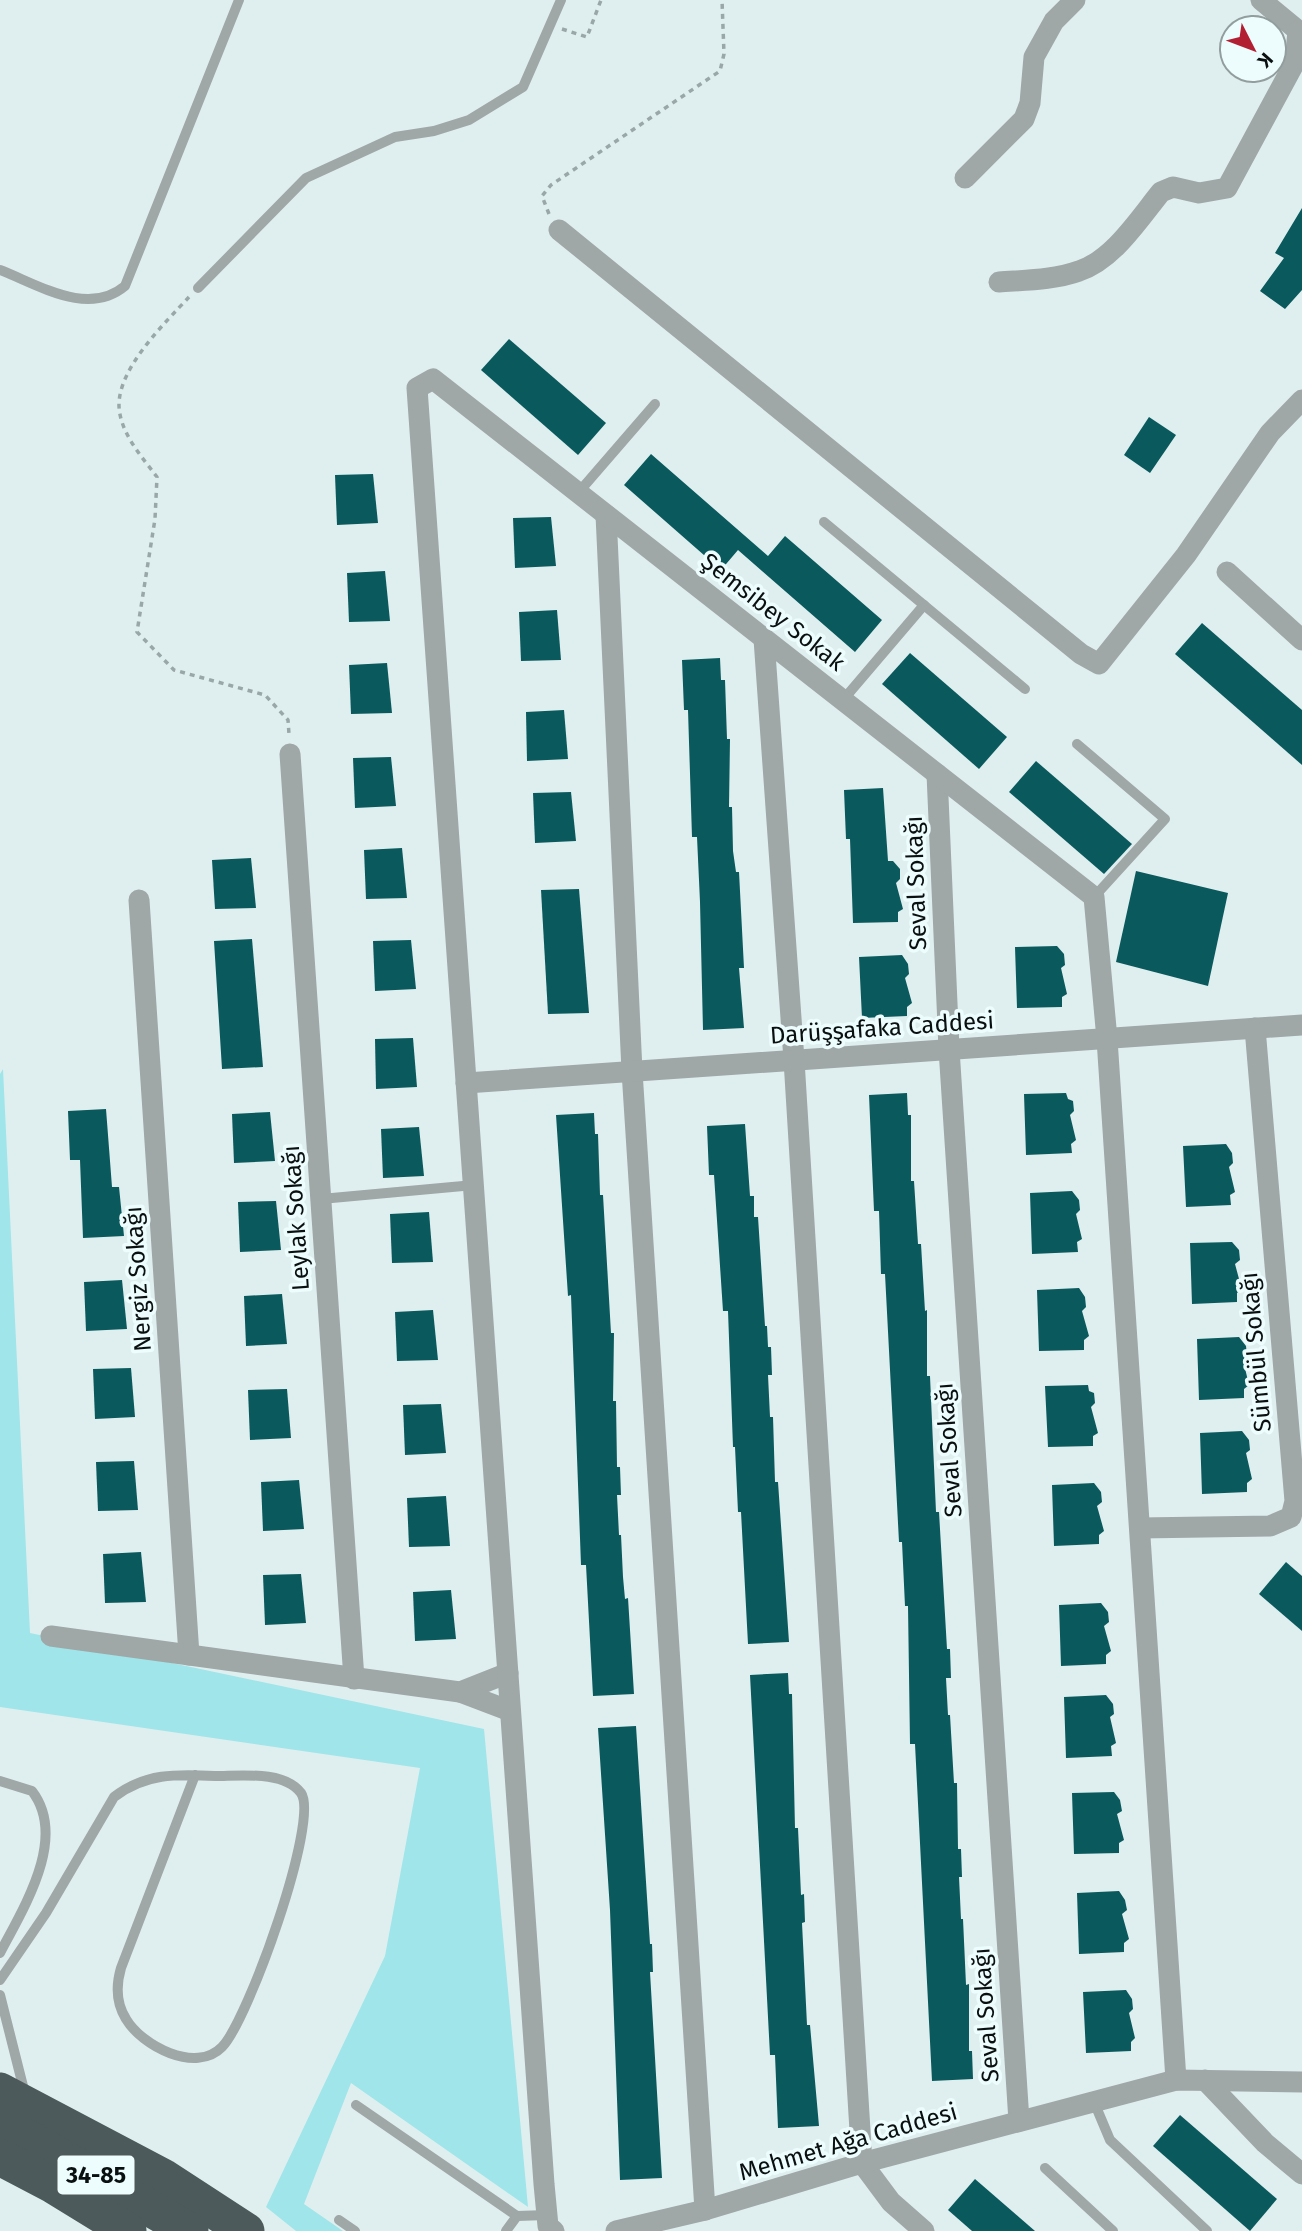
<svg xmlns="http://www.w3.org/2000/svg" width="1302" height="2231" viewBox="0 0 1302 2231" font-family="'Fira Sans',sans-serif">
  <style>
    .green { fill: #a0e5e9 }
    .building { fill: #0a595d }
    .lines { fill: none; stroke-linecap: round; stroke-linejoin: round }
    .path { stroke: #9aa7a8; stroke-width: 3.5; stroke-dasharray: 5 5; stroke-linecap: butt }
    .lane { stroke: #a0a7a7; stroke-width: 10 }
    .street { stroke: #a0a7a7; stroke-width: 21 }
    .highway { stroke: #4d5a5b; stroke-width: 37 }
    .labels { text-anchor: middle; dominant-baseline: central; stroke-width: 7; stroke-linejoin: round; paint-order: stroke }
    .shield { fill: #edfcfd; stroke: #4e5757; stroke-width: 2 }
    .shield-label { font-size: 23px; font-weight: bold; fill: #0a1010 }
    .street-label { font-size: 24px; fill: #0a1010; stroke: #edfcfd }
  </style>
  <rect width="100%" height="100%" fill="#dfeff0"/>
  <polygon class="green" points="3,1069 30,1633 484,1729 528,2207 351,2083 304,2204 343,2231 296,2231 266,2207 385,1956 420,1768 0,1707 0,1074"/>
  <g class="building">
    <polygon points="1302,208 1302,290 1285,309 1260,291 1284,258 1275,253"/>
    <polygon points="509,339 606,423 578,455 481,370"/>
    <polygon points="1149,417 1176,435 1150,473 1124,455"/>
    <polygon points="651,454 768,556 785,536 882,620 855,652 738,550 721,570 624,485"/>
    <polygon points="373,474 378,523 337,525 335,475"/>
    <polygon points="551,517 556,566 515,568 513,518"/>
    <polygon points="385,571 390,621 349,622 347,573"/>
    <polygon points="557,610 561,660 521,661 519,612"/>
    <polygon points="1202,623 1302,710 1302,765 1175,654"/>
    <polygon points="910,653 1007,737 979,769 882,684"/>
    <polygon points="720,658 721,680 725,680 727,739 730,739 729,807 732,807 733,851 736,872 739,872 744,968 739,968 744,1028 703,1030 700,902 697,837 692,837 688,710 684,710 682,660"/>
    <polygon points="387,663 392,713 351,714 349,665"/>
    <polygon points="564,710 568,759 527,761 526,712"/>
    <polygon points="391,757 396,806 355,808 353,758"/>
    <polygon points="1036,761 1132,844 1104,874 1009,792"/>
    <polygon points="883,788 888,861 893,861 900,869 900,879 896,883 903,909 898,912 898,922 853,923 850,839 846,839 844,790"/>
    <polygon points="571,792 576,841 535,843 533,793"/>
    <polygon points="402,848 407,898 366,899 364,850"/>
    <polygon points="251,858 256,908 215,909 212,860"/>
    <polygon points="1136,871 1228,893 1208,986 1116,962"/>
    <polygon points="579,889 589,1013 548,1014 541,890"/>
    <polygon points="252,939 263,1067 222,1069 214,941"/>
    <polygon points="411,940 416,989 375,991 373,941"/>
    <polygon points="1057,946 1064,954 1065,965 1061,968 1067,994 1062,997 1062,1007 1017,1008 1015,947"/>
    <polygon points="902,955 908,964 909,974 905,978 912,1003 907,1007 907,1016 862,1018 859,957"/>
    <polygon points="413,1038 417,1087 376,1089 375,1039"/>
    <polygon points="907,1093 908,1115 911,1115 911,1181 914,1181 918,1244 921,1244 925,1311 927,1310 927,1376 930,1376 936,1512 939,1512 947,1649 950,1649 951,1678 946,1678 948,1715 950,1715 954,1783 957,1783 958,1849 961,1849 962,1877 959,1877 961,1919 963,1919 966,1985 969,1984 969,2051 972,2051 973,2079 932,2081 915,1744 910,1744 908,1606 905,1606 902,1542 899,1542 885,1274 881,1274 879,1211 874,1211 869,1095"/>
    <polygon points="1066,1093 1068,1099 1073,1101 1074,1111 1070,1115 1076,1140 1071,1144 1072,1153 1026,1155 1024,1094"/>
    <polygon points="106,1109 112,1187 119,1187 124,1236 83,1238 80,1160 70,1160 68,1111"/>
    <polygon points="270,1112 275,1161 234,1163 232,1114"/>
    <polygon points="594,1113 595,1134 598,1134 600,1195 603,1195 611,1333 614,1333 613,1401 616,1401 617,1467 620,1467 621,1495 617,1495 619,1535 621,1535 623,1577 625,1599 628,1598 634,1694 593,1696 586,1565 581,1565 571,1295 568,1296 556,1115"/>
    <polygon points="745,1124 750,1196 754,1196 754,1217 758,1217 765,1326 767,1326 768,1347 771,1347 772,1375 768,1375 770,1417 773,1417 775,1482 778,1482 789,1642 748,1644 741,1512 738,1512 735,1447 733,1447 728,1311 723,1311 714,1175 709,1175 707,1126"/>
    <polygon points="419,1127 424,1176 383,1178 381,1129"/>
    <polygon points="1226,1144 1232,1153 1233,1163 1229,1167 1235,1192 1230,1195 1231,1205 1186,1207 1183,1146"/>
    <polygon points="1072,1191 1079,1200 1080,1210 1076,1214 1082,1239 1077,1242 1078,1252 1032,1254 1030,1193"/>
    <polygon points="276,1201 281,1250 240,1252 238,1202"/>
    <polygon points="429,1212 433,1262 392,1263 390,1214"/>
    <polygon points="1232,1242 1239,1250 1240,1260 1235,1264 1242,1290 1237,1293 1237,1302 1192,1304 1190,1243"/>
    <polygon points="122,1280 127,1329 86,1331 84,1282"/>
    <polygon points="1079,1288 1085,1297 1086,1307 1082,1311 1089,1336 1084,1340 1084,1350 1039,1351 1037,1290"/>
    <polygon points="282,1294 287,1344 246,1346 244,1296"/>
    <polygon points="433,1310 438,1360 397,1361 395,1312"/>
    <polygon points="1239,1337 1246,1346 1247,1356 1243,1360 1249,1385 1244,1389 1244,1398 1199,1400 1197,1339"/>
    <polygon points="131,1368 135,1417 95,1419 93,1369"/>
    <polygon points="1088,1385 1089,1391 1094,1393 1095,1403 1091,1407 1098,1433 1093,1436 1093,1446 1048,1447 1045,1386"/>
    <polygon points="287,1389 291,1438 250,1440 248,1390"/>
    <polygon points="441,1404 446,1453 405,1455 403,1405"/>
    <polygon points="1242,1431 1249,1440 1250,1450 1246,1453 1252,1479 1247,1483 1247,1492 1202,1494 1200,1433"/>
    <polygon points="134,1461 138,1510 98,1511 96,1462"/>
    <polygon points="299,1480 304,1529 263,1531 261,1482"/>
    <polygon points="1094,1483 1101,1492 1102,1502 1097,1506 1104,1531 1099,1535 1099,1544 1054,1546 1052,1485"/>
    <polygon points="446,1496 450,1546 409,1547 407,1498"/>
    <polygon points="141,1552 146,1602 105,1603 103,1554"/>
    <polygon points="1286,1562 1302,1576 1302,1631 1259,1594"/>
    <polygon points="301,1574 306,1623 265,1625 263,1575"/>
    <polygon points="451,1590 456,1639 415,1641 413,1592"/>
    <polygon points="1101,1603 1108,1612 1109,1622 1104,1626 1111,1651 1106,1655 1106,1664 1061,1666 1059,1605"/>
    <polygon points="788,1673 789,1694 792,1694 795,1828 798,1828 801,1895 804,1894 805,1922 802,1923 807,2025 810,2025 819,2126 778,2128 775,2055 770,2055 750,1675"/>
    <polygon points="1106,1695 1113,1704 1114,1714 1110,1717 1116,1743 1111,1746 1112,1756 1066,1758 1064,1697"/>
    <polygon points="636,1726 650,1944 652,1944 653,1972 650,1972 662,2178 620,2180 610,1910 598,1728"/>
    <polygon points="1114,1792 1120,1800 1122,1811 1117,1814 1124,1840 1119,1843 1119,1853 1074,1854 1072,1793"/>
    <polygon points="1119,1891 1125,1900 1127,1910 1122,1914 1129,1939 1124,1943 1124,1952 1079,1954 1077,1893"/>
    <polygon points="1126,1990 1132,1999 1133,2009 1129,2013 1135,2038 1131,2042 1131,2051 1086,2053 1083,1992"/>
    <polygon points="1180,2115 1277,2199 1250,2231 1153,2146"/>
    <polygon points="975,2179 1035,2231 972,2231 948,2210"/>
  </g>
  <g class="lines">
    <g class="path">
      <polyline points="562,29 587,37 601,0"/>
      <polyline points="549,214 542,196 551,185 720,71 724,54 722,0"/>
      <path d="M189 297C165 323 118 368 119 406 120 433 142 457 157 477L155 519 137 632 174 670 265 695 288 720 289 734"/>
    </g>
    <g class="lane">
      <path d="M0 270C39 285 88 317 125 286L239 0"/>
      <polyline points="198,288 306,178 395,137 434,131 469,120 523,87 561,0"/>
      <polyline points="578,493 655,404"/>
      <polyline points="824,522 1025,689"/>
      <polyline points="843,700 924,605"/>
      <polyline points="1077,744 1165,819 1094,897"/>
      <polyline points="321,1199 474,1185"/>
      <path d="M0 1781 32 1791C68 1838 24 1907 0 1953"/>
      <path d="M0 1980 46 1913 114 1797C145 1773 176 1774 215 1776 239 1776 284 1770 301 1793 320 1820 248 2021 222 2047 196 2074 142 2046 126 2019 116 2003 116 1985 121 1968L195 1775"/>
      <polyline points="0,1995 25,2094"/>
      <polyline points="1094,2102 1110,2140 1207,2231"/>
      <polyline points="356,2105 517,2216 547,2215"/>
      <polyline points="1045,2168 1113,2231"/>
      <polyline points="339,2220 355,2231"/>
      <polyline points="506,2231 517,2216"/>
    </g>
    <g class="street">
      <polyline points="1261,0 1302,34"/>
      <polyline points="965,178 1024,119 1030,103 1034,57 1054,21 1075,0"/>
      <polyline points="559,230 1081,654 1099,664 1186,555 1270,433 1302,400"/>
      <path d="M999 282C1026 280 1054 280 1079 271 1113 260 1139 219 1161 192L1173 187 1199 193 1227 188 1295 62 1298 31"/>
      <polyline points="606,515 632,1071 705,2210"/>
      <polyline points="1227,572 1302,640"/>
      <polyline points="764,639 794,1060 862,2163 891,2202 924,2231"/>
      <polyline points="290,754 354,1679"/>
      <polyline points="937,774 949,1049 1019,2121"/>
      <polyline points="139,900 189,1655"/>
      <polyline points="466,1083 1302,1025"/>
      <polyline points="1140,1528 1270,1526 1291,1517 1295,1501 1255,1028"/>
      <polyline points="51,1636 460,1692 508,1673"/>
      <polyline points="460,1692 510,1711"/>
      <polyline points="1205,2080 1265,2143 1302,2174"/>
      <polyline points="554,2231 548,2226 544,2184 417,388 433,379 1094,897 1107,1039 1176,2080"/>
      <polyline points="616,2231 705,2210 862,2163 1176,2080 1302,2082"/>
    </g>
    <g class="highway">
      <polyline points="0,2091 163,2177 246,2231"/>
      <polyline points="0,2122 190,2231"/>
      <polyline points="0,2157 53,2185 128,2231"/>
    </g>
  </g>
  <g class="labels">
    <rect class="shield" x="57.5" y="2155.5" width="77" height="39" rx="5"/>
    <g class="shield-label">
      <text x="96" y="2175">34-85</text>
    </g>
    <g class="street-label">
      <text transform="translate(773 612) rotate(38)">Şemsibey Sokak</text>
      <text transform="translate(916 883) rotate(-92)">Seval Sokağı</text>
      <text transform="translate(882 1028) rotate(-4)">Darüşşafaka Caddesi</text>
      <text transform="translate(296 1218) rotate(-94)">Leylak Sokağı</text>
      <text transform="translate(138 1279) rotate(-94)">Nergiz Sokağı</text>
      <text transform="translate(1256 1352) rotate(-95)">Sümbül Sokağı</text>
      <text transform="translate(949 1450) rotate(-94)">Seval Sokağı</text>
      <text transform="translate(986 2015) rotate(-94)">Seval Sokağı</text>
      <text transform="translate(848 2142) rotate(-16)">Mehmet Ağa Caddesi</text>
    </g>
  </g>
  <g transform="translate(1253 49) rotate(132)"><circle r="33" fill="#edfcfd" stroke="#929e9e" stroke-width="2"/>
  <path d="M0-5L12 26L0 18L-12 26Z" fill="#b21f33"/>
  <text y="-10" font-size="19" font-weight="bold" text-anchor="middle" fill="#0a1010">K</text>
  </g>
</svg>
